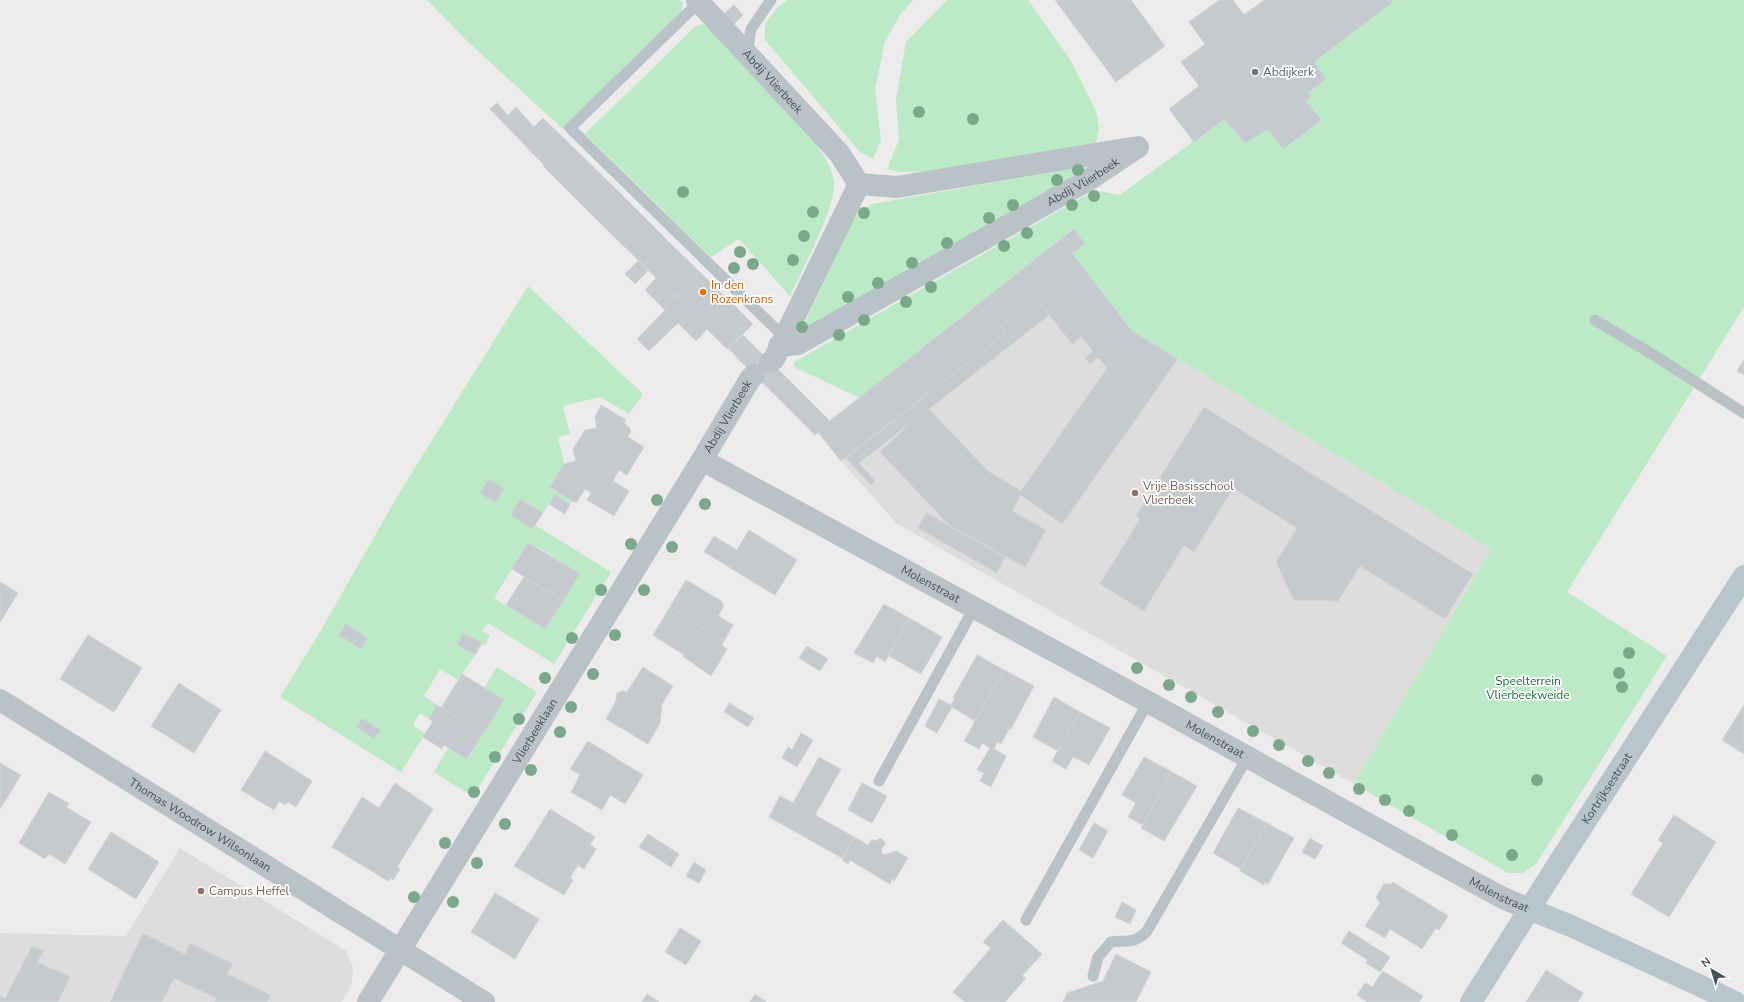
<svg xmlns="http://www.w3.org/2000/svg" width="1744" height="1002" viewBox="0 0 1744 1002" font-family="'Nunito Sans',sans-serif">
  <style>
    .education { fill: #dfdcdd }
    .green { fill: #bceac6; fill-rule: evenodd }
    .building { fill: #c5cace; stroke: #d0d3d7 }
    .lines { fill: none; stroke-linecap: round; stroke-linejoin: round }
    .lane { stroke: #b8c2c7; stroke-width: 11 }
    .street { stroke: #b8c2c7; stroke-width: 22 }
    .secondary { stroke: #b8c5cc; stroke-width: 22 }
    .tree { fill: #7ba88a }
    .worship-dot { fill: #6b7280; stroke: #fff; stroke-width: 1.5 }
    .food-dot { fill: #e8710a; stroke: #fff; stroke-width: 1.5 }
    .education-dot { fill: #8d6e63; stroke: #fff; stroke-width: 1.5 }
    .labels { text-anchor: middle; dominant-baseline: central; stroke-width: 3.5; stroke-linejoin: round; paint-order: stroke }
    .worship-label { font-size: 12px; fill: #5b616d; stroke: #fff; text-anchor: start }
    .street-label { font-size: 12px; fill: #455257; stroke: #fff }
    .food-label { font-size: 12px; fill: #c56008; stroke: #fff; text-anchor: start }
    .education-label { font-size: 12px; fill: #785e54; stroke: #fff; text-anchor: start }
    .park-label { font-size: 12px; fill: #1d713a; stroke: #fff }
  </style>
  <rect width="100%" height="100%" fill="#eeebec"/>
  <g class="education">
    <polygon points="1061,239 1132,331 1491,549 1354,784 896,523 843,463 818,431"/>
    <polygon points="180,848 346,951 353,968 351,987 341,1002 0,1002 0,933 126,936"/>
  </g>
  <g class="green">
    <polygon points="427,0 680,0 683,3 680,21 564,130 467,41"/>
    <polygon points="787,0 913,0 900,15 885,42 875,89 881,140 873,159 860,152 765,40 765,24 776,9"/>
    <polygon points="947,0 1028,0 1070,59 1096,111 1099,129 1095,147 947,171 897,172 887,169 899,140 896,99 906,42"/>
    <polygon points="1395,0 1744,0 1744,307 1567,592 1667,656 1536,864 1523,873 1508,873 1354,784 1491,549 1132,331 1061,240 860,398 794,367 794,362 1081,198 1098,191 1120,195 1224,119 1245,143 1268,129 1322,120 1306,101 1311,97 1308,93 1326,79 1315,64 1316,62 1315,61"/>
    <path d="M705 24 815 142C822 154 832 167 834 181 836 208 802 270 790 296L739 239 711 257 585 134 696 26Z"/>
    <polygon points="1092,165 961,247 808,332 804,325 853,220 860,211 872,204"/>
    <path d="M528 286 643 394 629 414 600 397 563 406 570 434 558 437 573 501 570 504 555 495 543 513 520 499 511 515 532 529 535 525 611 572 554 664 488 623 482 631 490 636 485 645 463 633 457 645 475 655 458 680 440 669 424 696 437 705 429 719 420 713 413 725 425 734 401 772 280 697 320 632 401 490ZM528 543 541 549 580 573 545 629 494 598Z"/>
    <polygon points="497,667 537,692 473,797 434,772 448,748 468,759 503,701 484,688"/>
  </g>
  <g class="building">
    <polygon points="1055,0 1131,0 1165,46 1116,82"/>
    <polygon points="1219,0 1233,0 1244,15 1264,0 1393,0 1393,2 1315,61 1316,62 1315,64 1326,79 1308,93 1311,97 1306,101 1322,120 1283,149 1268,129 1245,143 1224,119 1194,142 1169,109 1199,86 1181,62 1205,44 1189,22"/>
    <polygon points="734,5 743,15 733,25 724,14"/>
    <polygon points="497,103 508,115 516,107 534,127 543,118 615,188 590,213 543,166 544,165 490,109"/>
    <polygon points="615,188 668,241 644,266 590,213"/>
    <polygon points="1074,229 1085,244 1072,254 1061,239"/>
    <polygon points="1061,239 1132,331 1090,364 1085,358 1093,351 1081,336 1072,344 1037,299 1001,327 1006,333 841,461 817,431"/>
    <polygon points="668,241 700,272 675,297 644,266"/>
    <polygon points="638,261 648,271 635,284 625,274"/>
    <polygon points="700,272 753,324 727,349 675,297"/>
    <polygon points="656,278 675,297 664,309 645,290"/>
    <polygon points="675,297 707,329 696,341 678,323 649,351 637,339 665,310 664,309"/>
    <polygon points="1037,299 1049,315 929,409 927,407 910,423 859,463 875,481 871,485 846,458 1006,333 1001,327"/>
    <polygon points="1132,331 1178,359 1062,524 1021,495 1012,511 1046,530 1025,567 949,525 880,452 927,407 988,471 1021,491 1107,368 1098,357"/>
    <polygon points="743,335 764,356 750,371 728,348"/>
    <polygon points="764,356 787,378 774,394 750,371"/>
    <polygon points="1744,360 1744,375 1737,371"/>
    <polygon points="787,378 830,421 815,435 774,394"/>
    <polygon points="601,405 626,420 624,423 629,427 631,431 628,437 644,447 627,475 619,470 613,481 629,491 614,516 587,500 591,493 585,489 576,503 550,487 564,464 576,461 573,449 585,430 597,428 595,417"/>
    <polygon points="1204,407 1473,574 1445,619 1360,566 1338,601 1294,600 1276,562 1297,528 1233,488 1194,552 1184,545 1144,611 1100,584 1140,519 1136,516"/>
    <polygon points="489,479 504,488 496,503 480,493"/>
    <polygon points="555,495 570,504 565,514 549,504"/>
    <polygon points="520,499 543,513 532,529 511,515"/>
    <polygon points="926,513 1005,557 997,573 918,528"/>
    <polygon points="749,530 797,560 775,595 704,552 714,536 737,550"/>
    <polygon points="528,543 580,573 563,601 512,569"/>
    <polygon points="524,577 563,601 545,629 506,605"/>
    <polygon points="686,580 721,601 724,606 718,616 733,625 724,641 670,607"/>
    <polygon points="0,582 18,593 0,622"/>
    <polygon points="884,604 909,618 885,662 877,656 873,663 854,653"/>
    <polygon points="670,607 724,641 722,645 727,649 711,676 684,657 684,655 653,635"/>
    <polygon points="909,618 942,637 921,674 889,656"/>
    <polygon points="346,624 368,638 361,649 339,635"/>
    <polygon points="463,633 482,643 475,655 457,645"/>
    <polygon points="88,635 142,668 114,712 60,679"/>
    <polygon points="807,646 828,659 820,671 799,658"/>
    <polygon points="977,655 1004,670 975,721 952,707 937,733 925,726 939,699 951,705 955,699 953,698"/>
    <polygon points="643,667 673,686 662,704 660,723 648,744 606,719 616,701 617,693 622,691 627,692"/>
    <polygon points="1004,670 1034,686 1011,729 1009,729 1001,744 997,742 994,749 1006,756 991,787 980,781 984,773 977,770 990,748 982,743 979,749 964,741"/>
    <polygon points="462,674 504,700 483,734 441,708"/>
    <polygon points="179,683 221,710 194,753 151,726"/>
    <polygon points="1054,697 1080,712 1058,751 1033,737"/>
    <polygon points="729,703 754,718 748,727 724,712"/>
    <polygon points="437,705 483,734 467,759 444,745 442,749 423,737 433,721 429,719"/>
    <polygon points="1744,705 1744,754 1722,740"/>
    <polygon points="1080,712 1110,728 1089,765 1073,757 1066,769 1052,761"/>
    <polygon points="362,718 380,730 374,739 356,727"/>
    <polygon points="801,733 813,740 797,767 782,758 788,747 792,750"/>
    <polygon points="588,741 643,775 625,804 610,795 602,810 571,792 580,775 570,769"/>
    <polygon points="265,751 312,781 296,807 288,802 285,805 279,801 274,810 241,790"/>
    <polygon points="819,757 841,769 815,815 854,837 842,858 769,817 780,796 793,803"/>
    <polygon points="1144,757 1172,772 1143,825 1128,817 1136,803 1122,795"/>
    <polygon points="0,763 21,775 0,809"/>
    <polygon points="1172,772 1197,786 1164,841 1141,828"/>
    <polygon points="395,783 433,809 397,867 400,869 393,880 390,878 388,881 332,847 362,797 379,808"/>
    <polygon points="862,783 887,796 872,823 848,810"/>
    <polygon points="49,792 69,804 66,807 91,822 65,864 49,854 45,859 19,843"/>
    <polygon points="1238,808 1267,823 1241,869 1213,853"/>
    <polygon points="550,809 595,837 590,845 596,849 584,869 533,837"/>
    <polygon points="1674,815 1716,842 1669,917 1631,894 1663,843 1658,840"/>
    <polygon points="1094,823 1108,831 1093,858 1079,850"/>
    <polygon points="1267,823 1294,838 1268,884 1265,882 1264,885 1240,871"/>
    <polygon points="111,832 159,862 136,899 88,869"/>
    <polygon points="648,834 679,854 671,867 639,847"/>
    <polygon points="533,837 578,865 570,878 573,880 564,895 514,866"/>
    <polygon points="854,837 868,845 872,839 875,841 881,838 885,842 885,845 881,849 883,855 897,851 908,858 894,881 892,879 890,884 850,860 848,864 842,860"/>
    <polygon points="1310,838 1323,846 1315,859 1302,852"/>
    <polygon points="694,862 706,870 699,883 686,876"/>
    <polygon points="1393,882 1448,916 1439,930 1436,928 1422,949 1390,929 1385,938 1365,926 1380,903 1376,897 1384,884 1391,884"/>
    <polygon points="495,893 539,919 515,959 471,932"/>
    <polygon points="1122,902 1136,910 1130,924 1115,917"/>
    <polygon points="1003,920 1042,954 1022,976 1026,978 1005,1002 965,1002 953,992 991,948 983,942"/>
    <polygon points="680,928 701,941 686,965 665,952"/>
    <polygon points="1349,931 1390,957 1380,972 1366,963 1368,960 1341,943"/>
    <polygon points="143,933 185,954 190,943 233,964 227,974 271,995 267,1002 215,1002 216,998 174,978 162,1002 110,1002"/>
    <polygon points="32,946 44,951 37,962 70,977 58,1002 0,1002 0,996 5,999"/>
    <polygon points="1116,954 1151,972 1136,1002 1063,1002 1067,993 1103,981"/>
    <polygon points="1546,970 1583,993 1578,1002 1526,1002"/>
    <polygon points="1383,971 1423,996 1419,1002 1368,1002 1357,995 1365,983 1372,987"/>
    <polygon points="647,994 659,1002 642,1002"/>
    <polygon points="755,994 766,1002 750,1002"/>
  </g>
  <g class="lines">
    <g class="lane">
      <polyline points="699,2 570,128 783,336"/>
      <polyline points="747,54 751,29 771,0"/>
      <polyline points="1595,320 1652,354 1744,413"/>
      <polyline points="879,781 974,608"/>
      <polyline points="1026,920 1148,702"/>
      <path d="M1093 976 1098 957 1111 942C1126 940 1135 944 1147 931L1247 758"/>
    </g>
    <g class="street">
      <path id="s1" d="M697 0 839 153 859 184"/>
      <polyline points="859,184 897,187 1131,148"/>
      <path id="s2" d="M779 346 798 344 1090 179 1138 147"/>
      <polyline points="770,362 774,359 859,184"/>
      <path id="s3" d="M702 460 1148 702 1464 877 1503 898 1529 909"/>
      <path id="s4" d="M0 700 484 1002"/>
      <path id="s5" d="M368 1002 702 460 750 379 754 375"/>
    </g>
    <g class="secondary">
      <polyline points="1529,909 1571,926 1735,1002"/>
      <path id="s6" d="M1471 1002 1556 867 1744 576"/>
    </g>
  </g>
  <g class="tree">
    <circle cx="919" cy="112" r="6"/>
    <circle cx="973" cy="119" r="6"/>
    <circle cx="1078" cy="170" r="6"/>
    <circle cx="1057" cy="180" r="6"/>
    <circle cx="683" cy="192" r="6"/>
    <circle cx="1094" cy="196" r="6"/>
    <circle cx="1013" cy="205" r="6"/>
    <circle cx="1072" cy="205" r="6"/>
    <circle cx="813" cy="212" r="6"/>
    <circle cx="864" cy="213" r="6"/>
    <circle cx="989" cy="218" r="6"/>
    <circle cx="1027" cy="233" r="6"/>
    <circle cx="804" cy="236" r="6"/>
    <circle cx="947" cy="243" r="6"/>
    <circle cx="1004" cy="246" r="6"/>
    <circle cx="740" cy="252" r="6"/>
    <circle cx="793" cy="260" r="6"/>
    <circle cx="912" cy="263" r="6"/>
    <circle cx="753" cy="264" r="6"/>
    <circle cx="734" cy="268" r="6"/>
    <circle cx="878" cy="283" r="6"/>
    <circle cx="931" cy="287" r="6"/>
    <circle cx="848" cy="297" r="6"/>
    <circle cx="906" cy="302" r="6"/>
    <circle cx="864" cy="320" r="6"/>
    <circle cx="802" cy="327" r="6"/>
    <circle cx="839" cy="335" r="6"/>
    <circle cx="657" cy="500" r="6"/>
    <circle cx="705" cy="504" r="6"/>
    <circle cx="631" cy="544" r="6"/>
    <circle cx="672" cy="547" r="6"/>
    <circle cx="601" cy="590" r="6"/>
    <circle cx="644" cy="590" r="6"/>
    <circle cx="615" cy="635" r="6"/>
    <circle cx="572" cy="638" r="6"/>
    <circle cx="1629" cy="653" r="6"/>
    <circle cx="1137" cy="668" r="6"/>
    <circle cx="1619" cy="673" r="6"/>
    <circle cx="593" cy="674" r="6"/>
    <circle cx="545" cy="678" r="6"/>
    <circle cx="1169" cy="685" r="6"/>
    <circle cx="1622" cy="687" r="6"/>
    <circle cx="1191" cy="697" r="6"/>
    <circle cx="571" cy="707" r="6"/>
    <circle cx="1218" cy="712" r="6"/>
    <circle cx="519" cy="719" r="6"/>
    <circle cx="1253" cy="731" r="6"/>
    <circle cx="560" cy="732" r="6"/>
    <circle cx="1279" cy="745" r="6"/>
    <circle cx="495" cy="757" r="6"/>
    <circle cx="1308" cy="761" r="6"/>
    <circle cx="531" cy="770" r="6"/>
    <circle cx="1329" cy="773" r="6"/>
    <circle cx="1537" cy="780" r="6"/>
    <circle cx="1359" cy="789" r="6"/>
    <circle cx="474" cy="792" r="6"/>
    <circle cx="1385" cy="800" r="6"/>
    <circle cx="1409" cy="811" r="6"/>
    <circle cx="505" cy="824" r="6"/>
    <circle cx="1452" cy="835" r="6"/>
    <circle cx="445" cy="843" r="6"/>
    <circle cx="1512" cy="855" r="6"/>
    <circle cx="477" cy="863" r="6"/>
    <circle cx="414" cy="897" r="6"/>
    <circle cx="453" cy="902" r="6"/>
  </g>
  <circle class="worship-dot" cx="1255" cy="72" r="4"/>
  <circle class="food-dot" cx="703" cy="292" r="4"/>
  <g class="education-dot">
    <circle cx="1135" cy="493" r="4"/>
    <circle cx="201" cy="891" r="4"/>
  </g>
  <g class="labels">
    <g class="worship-label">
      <text x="1263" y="72">Abdijkerk</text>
    </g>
    <g class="street-label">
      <text stroke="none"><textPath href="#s1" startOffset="111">Abdij Vlierbeek</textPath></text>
      <text stroke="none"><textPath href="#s2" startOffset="347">Abdij Vlierbeek</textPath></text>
      <text stroke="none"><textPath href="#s5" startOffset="687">Abdij Vlierbeek</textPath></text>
      <text stroke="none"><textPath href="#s3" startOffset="260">Molenstraat</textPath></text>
      <text stroke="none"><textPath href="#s5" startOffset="318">Vlierbeeklaan</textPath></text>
      <text stroke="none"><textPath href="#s3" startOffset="584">Molenstraat</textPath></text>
      <text stroke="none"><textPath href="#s6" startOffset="253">Kortrijksestraat</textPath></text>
      <text stroke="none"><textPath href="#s4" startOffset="236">Thomas Woodrow Wilsonlaan</textPath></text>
      <text stroke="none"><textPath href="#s3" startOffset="908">Molenstraat</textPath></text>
    </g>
    <g class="food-label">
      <text x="711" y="285">In den<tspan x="711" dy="14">Rozenkrans</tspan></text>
    </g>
    <g class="education-label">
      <text x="1143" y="486">Vrije Basisschool<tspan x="1143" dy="14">Vlierbeek</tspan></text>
      <text x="209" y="891">Campus Heffel</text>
    </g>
    <g class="park-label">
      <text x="1528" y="681">Speelterrein<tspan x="1528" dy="14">Vlierbeekweide</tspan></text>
    </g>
  </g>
  <g transform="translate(1712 970) rotate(322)" stroke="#ffffff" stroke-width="3" paint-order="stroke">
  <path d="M0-3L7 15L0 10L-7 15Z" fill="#455257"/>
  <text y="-6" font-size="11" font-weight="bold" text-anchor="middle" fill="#455257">N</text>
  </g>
</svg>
